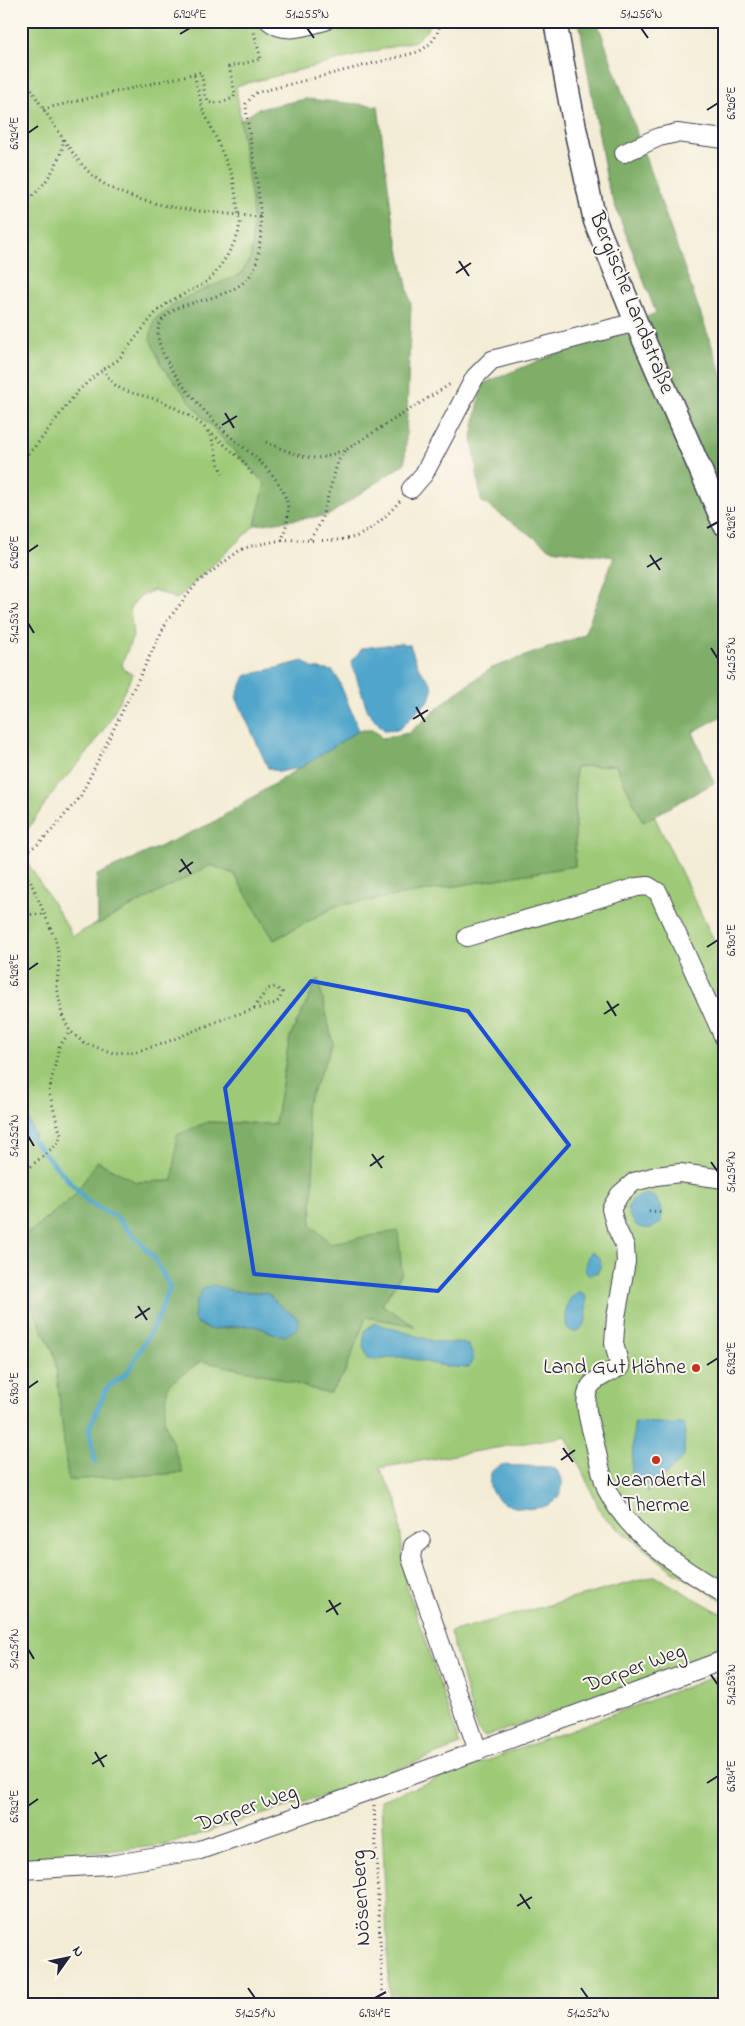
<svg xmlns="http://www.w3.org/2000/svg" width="745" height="2026" viewBox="0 0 745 2026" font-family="'Indie Flower',sans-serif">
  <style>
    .green { fill: #9eca77; stroke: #607659 }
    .forest { fill: #7eae68; stroke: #506852; fill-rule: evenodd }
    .water { fill: #4fa5cb; stroke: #386483 }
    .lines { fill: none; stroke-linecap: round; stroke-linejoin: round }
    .stream { stroke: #4fa5cb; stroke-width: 5 }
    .minor-casing { stroke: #414052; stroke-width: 20 }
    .major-casing { stroke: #414052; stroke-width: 25 }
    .path { stroke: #414052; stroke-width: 3; stroke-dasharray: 1 4; stroke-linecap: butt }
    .minor { stroke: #fff; stroke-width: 18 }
    .major { stroke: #fff; stroke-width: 22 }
    .marked { fill: none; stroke: #1d4ed8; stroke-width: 4; stroke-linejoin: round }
    .ticks { fill: none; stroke: #22223b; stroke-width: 2 }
    .poi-dot { fill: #c8321e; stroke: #fbf7ec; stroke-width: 2 }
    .labels { text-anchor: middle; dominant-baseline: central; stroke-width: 4; stroke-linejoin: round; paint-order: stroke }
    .street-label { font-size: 22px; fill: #22223b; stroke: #fbf7ec }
    .poi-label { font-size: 22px; fill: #22223b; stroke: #fbf7ec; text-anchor: end }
    .neatline { fill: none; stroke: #22223b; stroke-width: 2 }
    .ticks-label { font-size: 12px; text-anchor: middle; fill: #22223b }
  </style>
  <rect width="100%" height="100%" fill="#fbf7ec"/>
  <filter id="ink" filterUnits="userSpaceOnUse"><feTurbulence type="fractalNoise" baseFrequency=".02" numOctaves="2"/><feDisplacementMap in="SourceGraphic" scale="10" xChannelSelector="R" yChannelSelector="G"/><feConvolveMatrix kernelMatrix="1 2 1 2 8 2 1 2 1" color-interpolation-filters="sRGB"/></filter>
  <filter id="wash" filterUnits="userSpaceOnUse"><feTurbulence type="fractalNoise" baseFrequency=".0096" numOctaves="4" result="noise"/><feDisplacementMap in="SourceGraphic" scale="20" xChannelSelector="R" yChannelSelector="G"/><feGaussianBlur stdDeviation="1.12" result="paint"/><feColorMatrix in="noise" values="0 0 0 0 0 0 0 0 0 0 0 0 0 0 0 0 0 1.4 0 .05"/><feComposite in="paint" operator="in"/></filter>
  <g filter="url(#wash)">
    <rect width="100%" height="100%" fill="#f3ecd5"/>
    <g class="green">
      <polygon points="21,21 431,21 427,30 415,41 236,86 252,202 253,223 251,256 241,274 172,305 201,415 265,484 255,525 177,599 154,590 139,597 130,608 133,636 122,664 124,670 133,674 108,723 86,755 56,788 21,839"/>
      <polygon points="616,765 643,822 654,816 724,961 724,1565 719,1575 724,1579 724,1601 673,1571 603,1517 566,1436 379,1468 397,1500 406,1584 460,1745 353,1786 166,1845 21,1860 21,1284 55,1356 68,1479 182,1473 164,1420 168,1384 201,1361 267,1375 329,1394 344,1374 366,1317 413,1325 382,1305 402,1273 330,1243 311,1225 314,1159 305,1108 333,1044 318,980 290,1037 275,1124 207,1122 173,1181 136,1182 97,1161 74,1196 21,1239 21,852 73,936 210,865 234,874 274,940 336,906 575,866 575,767"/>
      <polygon points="655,1576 724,1615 724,1652 485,1737 477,1730 450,1632"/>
      <polygon points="724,1673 724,2005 390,2005 381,1800"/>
    </g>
    <g class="forest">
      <polygon points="579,21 597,21 724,380 724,715 693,732 714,783 643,822 616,765 575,767 575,866 336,906 274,940 234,874 211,865 98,924 97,875 212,823 359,730 374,730 382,738 409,733 453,695 492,668 584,635 614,557 551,549 481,501 472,437 482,384 656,313 608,187"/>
      <polygon points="306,99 378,106 392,216 411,305 405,463 329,515 255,525 265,484 201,415 162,366 150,339 154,320 172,305 191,295 241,274 251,256 253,224 252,202 240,121 258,109"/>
      <path d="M318 979 333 1044 305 1108 314 1159 311 1225 330 1243 398 1231 402 1273 382 1305 415 1326 366 1317 344 1374 329 1394 267 1375 201 1361 168 1385 164 1420 183 1473 68 1480 55 1356 21 1284V1239L74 1196 97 1161 136 1182 173 1181 177 1135 207 1122 275 1124 290 1037ZM212 1286 233 1291 267 1293 279 1305 298 1318 275 1334C269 1332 263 1328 257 1326 236 1322 207 1339 194 1318Z"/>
    </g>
    <g class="water">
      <path d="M401 643 410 645C413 652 415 661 419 668 423 676 430 679 433 688L429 700 400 729 384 730 368 712 351 661 363 648Z"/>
      <polygon points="303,661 312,668 333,671 338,679 359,730 302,767 280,772 268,768 236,697 245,676"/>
      <polygon points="21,1102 35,1136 21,1136"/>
      <path d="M646 1194 656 1198 662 1212 661 1222C655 1229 645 1230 637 1226L630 1217 627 1208 634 1198Z"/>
      <polygon points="592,1252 600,1258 601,1264 598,1272 590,1275 586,1272 585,1265 589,1253"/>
      <polygon points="212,1285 233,1291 267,1293 279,1305 298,1318 298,1328 285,1336 275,1334 256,1326 232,1326 212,1330 197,1323 194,1318 196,1303 203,1289"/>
      <path d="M578 1292 583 1293 586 1298C587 1312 590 1328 573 1332L567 1328C565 1314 564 1300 578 1292Z"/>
      <path d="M375 1323 433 1341 449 1343 459 1342 468 1345 474 1357 469 1367C448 1370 420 1359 399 1357 389 1357 377 1362 368 1359L363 1346 365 1330Z"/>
      <polygon points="634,1422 685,1424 684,1457 647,1493 648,1481 631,1480"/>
      <path d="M501 1465 551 1467C558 1470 561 1474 562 1481 567 1524 473 1514 492 1471Z"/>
    </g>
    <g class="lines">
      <polyline class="stream" points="21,1124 29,1136 89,1203 115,1216 153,1256 170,1287 158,1318 128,1372 106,1389 89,1429 95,1462"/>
    </g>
  </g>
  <g filter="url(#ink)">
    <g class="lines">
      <defs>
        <g id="minor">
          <path d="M269 21C285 35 306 26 325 21"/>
          <polyline points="624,153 659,137 677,133 724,139"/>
          <polyline points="411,489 424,474 475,377 492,360 636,322"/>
          <polyline points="467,937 637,887 648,886 658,892 724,1038"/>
          <path d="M724 1179 680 1173 656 1176 634 1182 620 1194 611 1209 616 1227 625 1246 626 1262 616 1317 614 1343 620 1367C612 1371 601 1376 594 1382 579 1394 590 1425 594 1440 598 1456 601 1477 608 1492 632 1539 681 1567 724 1594"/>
          <polyline points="421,1541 413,1546 411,1558 478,1751"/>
          <polyline points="21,1870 109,1865 200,1850 374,1789 724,1660"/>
        </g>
        <polyline id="major" points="555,21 575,128 595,221 636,322 724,524"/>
      </defs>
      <use href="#minor" class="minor-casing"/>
      <use href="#major" class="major-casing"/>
      <g class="path">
        <path d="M21 61C26 85 41 105 54 125 66 143 80 166 97 179 136 209 212 212 260 217"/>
        <path d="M43 109 201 72 205 95 209 102C216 105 228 101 234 97L235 93 229 67 261 59 253 29"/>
        <path d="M21 205C40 194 63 161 63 139"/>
        <path d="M104 368C113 395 137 392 161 401 168 403 195 419 201 424 219 440 213 459 224 476"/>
        <polyline points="209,431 242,460 252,474"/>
        <path d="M266 442C283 449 305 461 324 457 332 455 340 451 347 449L452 383"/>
        <polyline points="21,461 38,443 77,392 98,373 118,360 157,311 169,302 205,283 214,275 227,256 238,235 240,223 233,178 213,131 203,110 194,74"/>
        <polyline points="310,539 320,524 338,461 347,449"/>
        <path d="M282 540C304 539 329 543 351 538 371 533 387 515 400 501"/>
        <path d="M21 856 38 844 52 830 80 797 167 621 197 583 240 550 251 546 282 540C286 526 291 513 286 499 276 468 241 448 219 426 201 408 147 351 160 324 163 317 170 313 176 308 196 301 228 296 244 282 280 252 247 145 246 104L255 93 418 52C431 45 439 36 440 21"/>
        <polyline points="21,870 30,880 56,941 59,959 57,986 62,1015 70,1031 84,1043 113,1053 134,1052 162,1044 228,1017 276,1003 280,999 282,992 275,987 267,989 254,1008"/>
        <polyline points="21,915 45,914"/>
        <polyline points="21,1167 30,1167 57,1144 61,1136 49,1092 59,1047 70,1031"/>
        <polyline points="649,1211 662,1212"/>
        <polyline points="374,1805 383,2005"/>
      </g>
      <use href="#minor" class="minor"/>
      <use href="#major" class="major"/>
    </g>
  </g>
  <path class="marked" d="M311 981 468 1011 569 1145 438 1291 254 1274 225 1088Z"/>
  <path class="ticks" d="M307 28 314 38M641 28 648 38M180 34 190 28M707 110 718 103M28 133 38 126M459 261 469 276M456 273 471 263M225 413 234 428M222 425 237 416M707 528 718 522M28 552 38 545M650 555 660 570M647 567 662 558M28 623 34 633M711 648 718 659M416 707 425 722M413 719 428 710M181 859 191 874M179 872 193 862M707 947 718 940M28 970 38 963M607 1001 616 1016M604 1014 619 1004M28 1136 34 1146M372 1154 382 1168M711 1162 718 1172M370 1166 384 1156M138 1306 147 1320M135 1318 150 1308M707 1365 718 1358M28 1388 38 1381M563 1448 573 1462M561 1460 575 1450M329 1600 338 1615M326 1612 341 1603M28 1649 34 1659M711 1675 718 1685M95 1752 104 1767M92 1764 107 1755M707 1783 718 1776M28 1806 38 1799M520 1894 530 1909M517 1906 532 1897M248 1988 255 1998M581 1988 588 1998M375 1998 386 1992"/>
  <g class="poi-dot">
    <circle cx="696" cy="1368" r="5"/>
    <circle cx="656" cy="1460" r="5"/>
  </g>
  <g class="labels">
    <g class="street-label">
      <text transform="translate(631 303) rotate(68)">Bergische Landstraße</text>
      <text transform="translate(635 1669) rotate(-20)">Dorper Weg</text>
      <text transform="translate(247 1809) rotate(-19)">Dorper Weg</text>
      <text transform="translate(362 1898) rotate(-93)">Nösenberg</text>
    </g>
    <g class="poi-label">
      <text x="686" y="1368">Land Gut Höhne</text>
      <text x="656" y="1481" text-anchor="middle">Neandertal<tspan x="656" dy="25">Therme</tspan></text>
    </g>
  </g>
  <rect width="745" height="2026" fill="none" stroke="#fbf7ec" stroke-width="55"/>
  <g transform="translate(68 1958) rotate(57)" stroke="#fbf7ec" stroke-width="4" paint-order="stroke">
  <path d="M0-4L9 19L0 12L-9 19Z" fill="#22223b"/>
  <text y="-8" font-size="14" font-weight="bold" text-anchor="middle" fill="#22223b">N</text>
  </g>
  <rect x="28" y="28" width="690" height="1970" class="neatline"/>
  <g class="ticks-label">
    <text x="190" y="18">6.924°E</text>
    <text x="307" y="18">51.255°N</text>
    <text x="641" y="18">51.256°N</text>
    <text transform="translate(731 103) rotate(-90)" y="4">6.926°E</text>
    <text transform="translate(14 133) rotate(-90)" y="4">6.924°E</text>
    <text transform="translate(731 522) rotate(-90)" y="4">6.928°E</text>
    <text transform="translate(14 552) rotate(-90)" y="4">6.926°E</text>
    <text transform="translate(14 623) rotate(-90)" y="4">51.253°N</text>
    <text transform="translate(731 659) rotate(-90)" y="4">51.255°N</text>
    <text transform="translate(731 940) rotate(-90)" y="4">6.930°E</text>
    <text transform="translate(14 970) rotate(-90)" y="4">6.928°E</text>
    <text transform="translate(14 1136) rotate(-90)" y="4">51.252°N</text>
    <text transform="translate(731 1172) rotate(-90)" y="4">51.254°N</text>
    <text transform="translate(731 1358) rotate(-90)" y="4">6.932°E</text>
    <text transform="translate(14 1388) rotate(-90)" y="4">6.930°E</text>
    <text transform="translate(14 1649) rotate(-90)" y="4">51.251°N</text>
    <text transform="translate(731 1685) rotate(-90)" y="4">51.253°N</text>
    <text transform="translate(731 1776) rotate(-90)" y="4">6.934°E</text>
    <text transform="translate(14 1806) rotate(-90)" y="4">6.932°E</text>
    <text x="255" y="2017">51.251°N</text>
    <text x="375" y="2017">6.934°E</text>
    <text x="588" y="2017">51.252°N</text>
  </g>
</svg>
